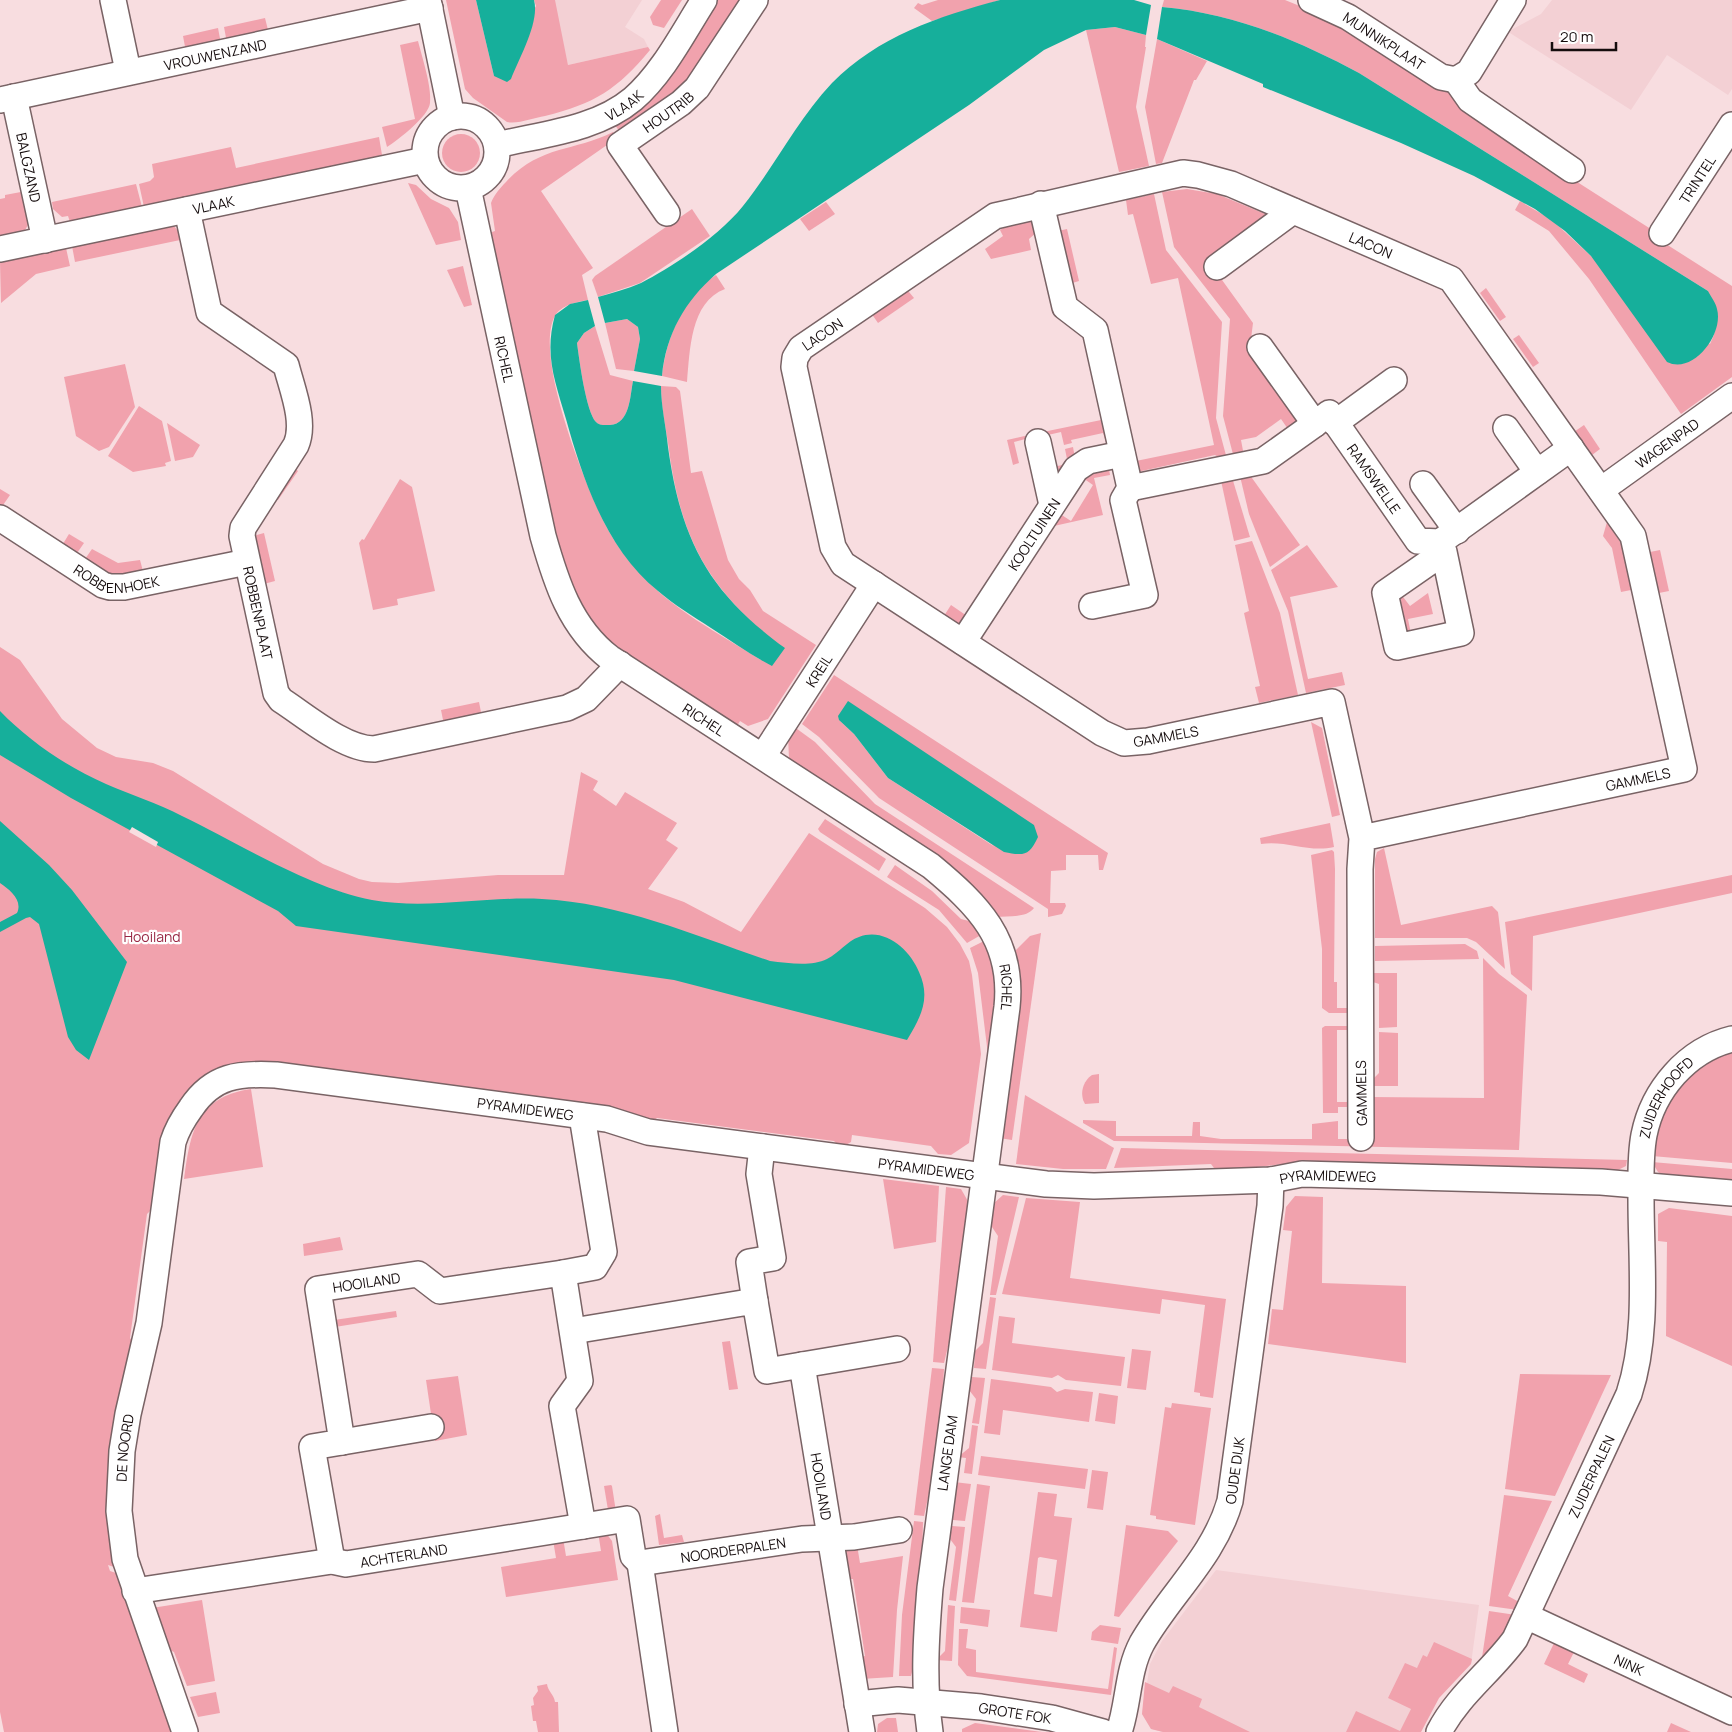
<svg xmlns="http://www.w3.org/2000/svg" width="1732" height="1732" viewBox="0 0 1732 1732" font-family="Manrope,sans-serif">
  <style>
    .built { fill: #f3d0d4 }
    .green { fill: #f1a2ad; fill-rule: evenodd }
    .water { fill: #16af9b }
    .pier { fill: #f8dde0 }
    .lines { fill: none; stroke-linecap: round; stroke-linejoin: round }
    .minor-casing { stroke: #796365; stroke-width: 28 }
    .minor { stroke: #fff; stroke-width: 25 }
    .labels { text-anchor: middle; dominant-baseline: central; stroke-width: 4.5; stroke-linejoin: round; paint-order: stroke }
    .street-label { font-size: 14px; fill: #150c0d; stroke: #fff }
    .park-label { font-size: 14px; fill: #972643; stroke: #fff }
  </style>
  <rect width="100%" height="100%" fill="#f8dde0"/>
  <g class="built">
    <polygon points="554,0 642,0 625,27 644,39 648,47 568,65"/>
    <polygon points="1552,0 1732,0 1732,89 1728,95 1667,55 1631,110 1510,33 1509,31 1541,14"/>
    <polygon points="1216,1570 1479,1605 1471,1664 1439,1698 1421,1732 1163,1732 1151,1729 1142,1714 1150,1664 1162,1641"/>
  </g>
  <g class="green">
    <path d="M446 0H476L494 76 536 6 534 0H555L568 65 648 47 650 50C618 89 594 104 545 116 533 118 519 124 507 122L473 98 465 89Z"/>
    <polygon points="661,0 682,0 664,28 653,25 650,17"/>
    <polygon points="718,0 745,0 691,82 622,135 615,125 673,69"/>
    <polygon points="938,0 1000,0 932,21 914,8 918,3 922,5"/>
    <path d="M1164 0H1285L1317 13 1395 57 1457 98 1469 113 1668 240 1666 244 1732 286V377L1681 414 1589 279 1549 231 1515 210 1520 201 1552 220 1591 256 1710 344C1721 322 1715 314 1708 291L1359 73C1297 40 1233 13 1162 7Z"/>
    <polygon points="265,18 269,34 227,43 224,27"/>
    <polygon points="1115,27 1146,35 1145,47 1146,47 1136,107 1149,166 1119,172 1086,30"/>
    <polygon points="218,28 221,44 186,52 183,36"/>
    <polygon points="1157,39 1207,61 1196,80 1194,80 1162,163 1156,164 1145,107"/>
    <path d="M418 41C422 57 432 87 430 103 429 116 398 140 387 147L382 127 415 119 400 45Z"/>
    <path d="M613 132 617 138 541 191 593 268 582 275 588 300C577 302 561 305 555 316 533 355 586 487 606 526 615 543 626 558 639 572 671 609 720 634 761 660L764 633C699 576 679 527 668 443 665 424 661 404 661 386L676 387 680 391 691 473 702 471 728 560 739 579 750 590 763 611 816 645 768 719 748 726 740 721 737 726 612 644 585 612 570 584 554 533 489 233 495 231 491 203C494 195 500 188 506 182 540 145 573 152 613 132Z"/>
    <circle cx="461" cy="153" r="19"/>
    <polygon points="379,137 382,155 368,160 144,207 139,184 150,181 154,177 152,164 231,147 236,168"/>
    <polygon points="408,183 416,185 431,199 449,208 458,222 461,240 436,245"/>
    <polygon points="136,184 142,207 70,222 68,216 62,217 53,209 52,202"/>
    <polygon points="1187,189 1217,194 1275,218 1217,273 1253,323 1250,347 1298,418 1290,432 1281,419 1256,437 1241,440 1244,456 1234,458 1223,416 1230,319 1174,247 1162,192"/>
    <polygon points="26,191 29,223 24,232 0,237 0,199 5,198 5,195"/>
    <polygon points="1154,194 1166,250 1222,322 1216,418 1227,459 1223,460 1215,455 1137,472 1131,462 1214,445 1178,278 1151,284 1133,214 1128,215 1126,200"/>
    <polygon points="826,202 835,214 809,231 800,219"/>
    <polygon points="692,209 710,236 640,283 598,297 592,280 595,276"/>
    <polygon points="1030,219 1034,222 1037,232 1029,239 1031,250 991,259 985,249 1003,236 1000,230 1015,221"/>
    <polygon points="173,225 185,239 75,262 72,246"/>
    <polygon points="1067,229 1079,281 1069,284 1058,231"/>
    <polygon points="66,248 70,266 36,274 1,303 0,262"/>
    <polygon points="463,266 472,305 464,307 447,270"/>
    <path d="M716 275 725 289C690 302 690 351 687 382L662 376C666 338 683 297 716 275Z"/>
    <polygon points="904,286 914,298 878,323 869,310"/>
    <polygon points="1486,288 1506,317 1500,321 1480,293"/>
    <polygon points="627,319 638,327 640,339 634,371 616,369 605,323"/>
    <path d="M595 326 610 375 633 381C630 396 630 424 610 425 605 425 599 426 596 422 586 412 579 358 577 343L584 333Z"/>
    <polygon points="1519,335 1539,363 1533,367 1513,339"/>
    <polygon points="125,364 135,407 109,447 99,451 76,436 64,377"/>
    <polygon points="139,406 162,421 171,461 165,463 166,466 133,472 108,456"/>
    <polygon points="1106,419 1109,443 1106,442 1103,433 1071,440 1072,443 1064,445 1061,432 1039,437 1038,433"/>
    <polygon points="167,423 200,445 193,457 175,461"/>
    <polygon points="1584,425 1600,449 1588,458 1571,434"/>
    <polygon points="1033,434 1033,437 1014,442 1019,463 1013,465 1007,440"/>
    <polygon points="1073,447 1075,458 1060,481 1052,467 1068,464 1065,449"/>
    <polygon points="293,467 298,471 278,500 273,497"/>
    <polygon points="1109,469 1110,475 1094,478 1103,515 1054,526 1057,512 1071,521 1093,485 1080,476 1083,472"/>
    <polygon points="1247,471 1300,545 1270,567 1249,514 1239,472"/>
    <polygon points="1231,474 1250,537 1234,541 1220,476"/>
    <polygon points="400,479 412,487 435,591 397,599 398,605 373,610 359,543 362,539 364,540"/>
    <polygon points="0,489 10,495 1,508 0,508"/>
    <polygon points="1607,522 1621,543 1626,564 1630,563 1636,589 1621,592 1612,548 1603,536"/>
    <polygon points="264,533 275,581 260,585 250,537"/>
    <polygon points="69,534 84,543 75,556 61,547"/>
    <polygon points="1252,541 1280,613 1298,695 1259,703 1255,687 1260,686 1244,613 1249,611 1235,545"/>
    <polygon points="1307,545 1338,587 1290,597 1308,679 1342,672 1345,685 1306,693 1288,611 1271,570"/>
    <polygon points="92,549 118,563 140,560 144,575 119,580 83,562"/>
    <polygon points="1660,550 1669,591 1654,594 1645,553"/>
    <polygon points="1400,593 1410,606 1428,593 1433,614 1408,619 1411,634 1406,634 1397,596"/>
    <polygon points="951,605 970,618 957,625 942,619"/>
    <polygon points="0,647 20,660 62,719 97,748 116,757 153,763 173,771 323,864 359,879 372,882 398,883 498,875 564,875 581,772 598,781 593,790 616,806 625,792 677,823 666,840 678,848 648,889 684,902 741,932 809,833 925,908 947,927 960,944 969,961 972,975 981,1054 969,1143 951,1155 938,1154 931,1146 852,1135 851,1142 841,1148 834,1141 657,1118 650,1123 213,1075 154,1207 147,1214 130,1338 135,1345 117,1568 108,1565 110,1571 119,1574 177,1732 4,1732 0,1712"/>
    <path d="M834 675 1108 853 1103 870H1099L1098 855H1066V870L1051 871 1050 903H1065L1066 906 1062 914 1048 917V909L879 798 819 737 802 724ZM839 720 995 847 888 778 854 734Z"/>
    <polygon points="479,702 482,717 444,725 441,710"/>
    <polygon points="1311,722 1322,728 1340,815 1332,817"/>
    <path d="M793 726 815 742 875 804 1034 908C1027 918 1008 916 996 917L789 760 788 734Z"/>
    <polygon points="825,819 886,859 879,871 820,832 818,829"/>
    <path d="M1330 823 1334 847C1309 853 1286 840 1261 844L1260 838Z"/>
    <polygon points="1384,848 1401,925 1492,906 1498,912 1505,969 1476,942 1467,938 1375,938 1375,859 1377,852"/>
    <polygon points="1332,850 1334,852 1335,869 1334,982 1337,982 1337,1008 1353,1008 1353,1013 1329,1013 1322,1008 1322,949 1311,855"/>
    <polygon points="895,865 932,891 961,919 973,922 981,935 967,943 939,910 887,877"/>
    <polygon points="1732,875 1732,893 1533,936 1532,991 1511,974 1505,922"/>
    <polygon points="1041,933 1012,1140 999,1138 1013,953 1030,936"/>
    <polygon points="984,941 994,970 996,998 988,1055 978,973 970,948"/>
    <polygon points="1465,944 1477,951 1479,959 1375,961 1375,946"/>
    <polygon points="1483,958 1499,974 1527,995 1519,1150 1114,1141 1083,1123 1083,1120 1116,1121 1116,1136 1192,1136 1193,1122 1200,1122 1200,1136 1221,1139 1312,1139 1312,1124 1338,1121 1338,1139 1370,1139 1370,1097 1484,1098"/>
    <polygon points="1369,973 1397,973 1397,1027 1379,1028 1379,984 1370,981"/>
    <polygon points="1325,1026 1353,1026 1352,1030 1337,1030 1337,1102 1353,1102 1354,1107 1338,1107 1338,1113 1323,1113 1322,1028"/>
    <polygon points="1379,1032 1398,1033 1398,1086 1370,1086 1370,1082 1379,1073"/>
    <polygon points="1732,1050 1732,1163 1652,1156 1654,1133 1673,1090 1701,1064"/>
    <path d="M1099 1074V1103L1085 1104C1079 1094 1083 1081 1092 1075Z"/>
    <path d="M251 1089 263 1167 184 1179C190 1133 196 1097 251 1089Z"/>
    <polygon points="1025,1095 1114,1148 1106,1169 1063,1169 1016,1164"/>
    <polygon points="1121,1148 1627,1160 1626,1166 1614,1172 1283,1164 1217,1172 1211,1164 1114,1168"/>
    <polygon points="1652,1162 1732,1169 1732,1183 1664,1176 1658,1172"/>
    <polygon points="883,1179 939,1186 936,1242 894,1249"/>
    <polygon points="946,1187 961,1189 969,1203 953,1326 944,1363 933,1362"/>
    <polygon points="1003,1195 1019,1197 996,1295 990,1295 998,1236 990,1224 993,1204"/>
    <polygon points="1295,1196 1323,1197 1322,1283 1406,1286 1406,1363 1268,1344 1272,1309 1283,1310 1292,1231 1283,1230 1286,1207"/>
    <polygon points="1026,1198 1080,1202 1070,1278 1226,1299 1213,1398 1200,1396 1200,1393 1194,1392 1205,1305 1162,1299 1160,1314 1002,1294"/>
    <polygon points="1669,1208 1732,1216 1732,1366 1666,1336 1667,1242 1658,1241 1658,1214"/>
    <polygon points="340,1237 343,1250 304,1256 303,1244"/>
    <polygon points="990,1297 996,1298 986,1369 974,1368 975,1351 983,1343"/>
    <polygon points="396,1311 397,1317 335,1327 334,1320"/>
    <polygon points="999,1316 1015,1318 1012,1343 1125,1357 1121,1386 1066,1380 1058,1375 1052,1378 992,1370"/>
    <polygon points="730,1341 738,1389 729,1390 722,1342"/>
    <polygon points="1132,1349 1151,1351 1146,1390 1127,1388"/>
    <polygon points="932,1368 944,1369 942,1404 933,1475 924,1516 914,1515"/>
    <polygon points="1520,1374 1611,1375 1555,1496 1505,1489"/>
    <polygon points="458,1376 467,1435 435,1441 426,1380"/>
    <polygon points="972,1377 985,1378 979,1424 972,1423 976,1399 969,1390"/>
    <polygon points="991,1379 1051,1387 1057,1392 1065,1389 1093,1392 1089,1422 1003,1410 1000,1435 984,1433"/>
    <polygon points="1099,1393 1118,1396 1115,1424 1095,1421"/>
    <polygon points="1172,1403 1211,1408 1195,1525 1156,1519 1156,1516 1150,1515 1165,1407 1171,1408"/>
    <polygon points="972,1425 978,1426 972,1474 964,1473 966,1458 958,1457 969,1448"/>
    <polygon points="981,1456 1088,1469 1085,1489 978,1475"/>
    <polygon points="1092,1470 1108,1472 1103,1510 1087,1508"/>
    <polygon points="954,1482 971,1484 965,1521 953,1520"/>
    <polygon points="977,1484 990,1486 974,1603 962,1602"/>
    <polygon points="611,1485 612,1486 616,1512 608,1510 604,1486"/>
    <path d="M1038 1492 1057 1494 1054 1516 1072 1518 1057 1632 1020 1627ZM1040 1557 1057 1560 1052 1597 1034 1594 1038 1558Z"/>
    <polygon points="1504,1495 1552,1501 1508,1596 1521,1603 1518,1610 1489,1606"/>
    <polygon points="660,1514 664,1538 682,1535 684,1542 659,1545 655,1516"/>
    <polygon points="914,1521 923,1522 922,1561 917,1596 912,1672 911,1676 899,1676 902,1615"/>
    <polygon points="1126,1525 1168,1531 1178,1541 1119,1617 1114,1616"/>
    <polygon points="952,1526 965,1527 956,1601 949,1600 956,1547 950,1539"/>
    <polygon points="598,1532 606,1533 612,1541 618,1580 506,1597 501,1567 556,1558 553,1540 563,1538 566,1556 601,1551"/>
    <polygon points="857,1545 860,1563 903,1556 897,1610 893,1677 861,1679 858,1658 865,1656 853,1579 846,1579 841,1549"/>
    <polygon points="202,1600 215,1681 187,1686 174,1652 165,1648 152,1608"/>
    <polygon points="948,1605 955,1606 952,1661 936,1660 945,1651"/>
    <polygon points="961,1607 990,1610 988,1627 960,1623"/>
    <polygon points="1489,1611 1516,1615 1505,1638 1481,1664"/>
    <polygon points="1100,1625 1121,1628 1118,1644 1091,1640 1092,1632"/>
    <polygon points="959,1629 968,1629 966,1648 976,1650 976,1672 1108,1689 1114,1647 1117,1648 1111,1695 967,1676 958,1665"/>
    <polygon points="1555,1641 1575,1650 1568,1664 1588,1674 1584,1683 1544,1664"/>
    <polygon points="1434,1642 1472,1659 1471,1664 1439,1698 1421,1732 1346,1732 1356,1711 1400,1731 1411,1709 1388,1698 1405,1663 1417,1668 1423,1655 1427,1657"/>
    <polygon points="1145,1682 1169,1693 1173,1686 1202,1699 1199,1707 1250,1732 1163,1732 1151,1729 1142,1714"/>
    <path d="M547 1684C548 1692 554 1694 555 1702H558L559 1732H538L536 1721H533L531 1706 534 1705 533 1698 538 1691 537 1686Z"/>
    <polygon points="216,1692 220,1713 198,1717 190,1697"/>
    <polygon points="887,1718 896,1718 898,1732 877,1732 878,1724"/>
    <polygon points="975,1723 1042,1732 962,1732 962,1729"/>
    <polygon points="1671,1723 1691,1732 1667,1732"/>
  </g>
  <g class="water">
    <path d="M476 0H534C540 22 519 58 511 79L507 82 494 76Z"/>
    <path d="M1000 0H1134L1151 5 1146 35 1115 27 1086 30 1044 50 969 105 716 274C685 301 666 334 662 376L634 371 640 339 638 327 627 319 605 323 598 297C612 293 627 289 641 283 674 266 720 235 743 206 775 166 797 120 832 83 877 37 939 16 1000 0Z"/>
    <path d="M1162 7C1233 13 1297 40 1359 73L1708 291C1711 297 1716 303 1717 309 1724 334 1693 375 1667 362L1591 256 1565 231 1535 209 1474 176 1401 143 1263 87V84L1157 39Z"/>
    <path d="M588 300 595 326 584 333 577 343C579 358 586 412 596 422 599 426 606 425 610 425 630 424 630 396 633 381L661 386C661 406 666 427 668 447 681 540 708 592 785 648L772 666C751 655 731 641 711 628 693 616 674 605 658 591 606 549 583 480 566 419 555 381 544 355 555 315L570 304Z"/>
    <path d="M848 701 1034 825 1038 837C1029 856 1024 856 1004 852L888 778 854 734 839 720 838 716Z"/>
    <path d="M0 711C29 741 67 767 106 784 131 795 157 803 182 816 240 844 310 888 372 900 428 910 486 896 542 899 621 903 696 936 770 961 788 963 811 967 827 959 839 953 847 941 859 937 885 927 910 950 919 972 931 998 921 1017 907 1040L674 980 296 926 278 911 71 798 0 755Z"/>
    <path d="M0 821 49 865 72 890 127 962 89 1060 76 1050 68 1037 39 924 30 917 26 918 0 932V922L17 913C23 900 10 890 0 883Z"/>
  </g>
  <polygon class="pier" points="132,827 158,842 156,847 129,832"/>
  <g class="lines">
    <defs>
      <g id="minor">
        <polyline points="113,0 128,71"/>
        <polyline points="428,0 452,117"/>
        <path id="s1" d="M1311 0 1348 17 1441 77 1456 80 1469 72 1513 0"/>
        <polyline points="1456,80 1470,100 1572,170"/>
        <path id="s2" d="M14 97 45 240"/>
        <path id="s3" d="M0 100 430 8"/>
        <circle cx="461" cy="152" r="36"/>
        <path id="s4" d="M497 145C542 134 596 130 633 99 663 73 683 33 704 0"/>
        <path id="s5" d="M468 188 543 536C556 582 570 627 610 658L931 866C978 905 1014 940 1007 1007L930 1588C926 1637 923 1683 930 1732"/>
        <polyline points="1041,204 1065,307 1095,330 1130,488 1123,500 1145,595 1092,606"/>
        <path id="s6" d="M187 210 209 312 286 365C292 389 306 422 296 445L243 528 242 536 276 693 281 700C306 716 344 749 374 749L567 708 586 699 620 664"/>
        <path id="s7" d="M667 213 620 145 681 103 697 88 755 0"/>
        <path id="s8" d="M1662 233 1732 125"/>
        <path id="s9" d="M0 249 425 160"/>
        <polyline points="1217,267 1293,211"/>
        <path id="s10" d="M1260 347 1315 424 1329 413 1418 541 1440 542 1571 448"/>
        <polyline points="1335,423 1394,380"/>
        <polyline points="1506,428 1537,472"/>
        <polyline points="1038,442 1052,505"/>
        <polyline points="1423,484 1457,531"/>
        <polyline points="1130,488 1263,461 1315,424"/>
        <path id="s11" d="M1601 490 1732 396"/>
        <path id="s12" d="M0 518 103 585 110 587H124L247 562"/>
        <polyline points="1440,542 1444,552 1461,633 1397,647 1385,593 1444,552"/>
        <path id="s13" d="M963 642 1076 469 1088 461 1122 454"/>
        <path id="s14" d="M763 756 874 584"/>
        <path id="s15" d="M1361 1138 1360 869 1362 838 1332 702 1148 741 1124 743 1102 733 843 564 833 547 794 367 795 358 801 348 995 216 1183 173 1198 175 1231 184 1451 279 1633 536 1684 769 1362 838"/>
        <polyline points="563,1273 595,1267 604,1252 582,1116"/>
        <polyline points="755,1301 749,1262 773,1258 759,1174 762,1147"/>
        <path id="s16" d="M573 1331 755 1301 767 1371 802 1365 862 1732"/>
        <polyline points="802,1365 897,1349"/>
        <polyline points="342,1442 431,1427"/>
        <path id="s17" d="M332 1561 312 1447 342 1442 318 1289 418 1274 440 1291 563 1273 580 1381 562 1406 583 1526"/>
        <path id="s18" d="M135 1591 332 1561 346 1564 627 1519 633 1556 640 1563"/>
        <path id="s19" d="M1526 1616 1732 1712"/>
        <path id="s20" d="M857 1704 898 1700 981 1707 1052 1718 1103 1732"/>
        <path id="s21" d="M185 1732 125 1559 119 1511 122 1451 128 1414 149 1323 173 1142C177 1129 183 1119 191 1108 213 1075 239 1073 276 1075L607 1119 648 1132 1046 1184 1094 1186 1271 1180 1302 1174 1601 1182 1732 1193"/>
        <path id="s22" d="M665 1732 640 1563 802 1539 854 1537 899 1530"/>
        <path id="s23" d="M1119 1732C1129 1703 1127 1671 1142 1643 1170 1594 1214 1557 1230 1501L1270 1206 1271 1180"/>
        <path id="s24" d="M1439 1732C1458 1695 1491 1672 1515 1639L1629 1394C1649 1333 1641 1263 1641 1199 1641 1177 1640 1156 1644 1135 1653 1090 1687 1050 1732 1039"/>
      </g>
    </defs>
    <use href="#minor" class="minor-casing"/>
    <use href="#minor" class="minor"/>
  </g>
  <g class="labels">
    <g class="street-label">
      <text stroke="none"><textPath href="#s1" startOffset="84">MUNNIKPLAAT</textPath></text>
      <text stroke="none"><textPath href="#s3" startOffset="220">VROUWENZAND</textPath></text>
      <text stroke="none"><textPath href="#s4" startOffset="134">VLAAK</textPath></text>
      <text stroke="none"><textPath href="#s7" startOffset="141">HOUTRIB</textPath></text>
      <text stroke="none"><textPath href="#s2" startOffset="72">BALGZAND</textPath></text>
      <text stroke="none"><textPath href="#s8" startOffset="64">TRINTEL</textPath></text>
      <text stroke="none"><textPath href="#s9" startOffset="218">VLAAK</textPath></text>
      <text stroke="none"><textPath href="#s15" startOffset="1839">LACON</textPath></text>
      <text stroke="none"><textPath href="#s15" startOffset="1235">LACON</textPath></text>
      <text stroke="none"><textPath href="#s5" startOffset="175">RICHEL</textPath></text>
      <text stroke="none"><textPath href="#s11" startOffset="81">WAGENPAD</textPath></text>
      <text stroke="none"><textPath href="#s10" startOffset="192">RAMSWELLE</textPath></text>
      <text stroke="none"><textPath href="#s13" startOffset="129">KOOLTUINEN</textPath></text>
      <text stroke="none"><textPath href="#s12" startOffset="135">ROBBENHOEK</textPath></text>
      <text stroke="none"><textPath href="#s6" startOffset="465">ROBBENPLAAT</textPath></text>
      <text stroke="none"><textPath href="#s14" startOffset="102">KREIL</textPath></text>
      <text stroke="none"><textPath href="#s5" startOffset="610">RICHEL</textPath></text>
      <text transform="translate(1166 736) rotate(-10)">GAMMELS</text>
      <text transform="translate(1638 779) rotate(-12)">GAMMELS</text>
      <text stroke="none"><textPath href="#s5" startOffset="1029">RICHEL</textPath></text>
      <text transform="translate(1361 1093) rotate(-91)">GAMMELS</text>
      <text stroke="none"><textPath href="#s24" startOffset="695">ZUIDERHOOFD</textPath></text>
      <text stroke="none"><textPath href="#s21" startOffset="992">PYRAMIDEWEG</textPath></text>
      <text stroke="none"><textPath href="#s21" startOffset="1398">PYRAMIDEWEG</textPath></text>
      <text stroke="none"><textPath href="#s21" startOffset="1801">PYRAMIDEWEG</textPath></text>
      <text stroke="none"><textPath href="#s17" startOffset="350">HOOILAND</textPath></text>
      <text stroke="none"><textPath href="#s21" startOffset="295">DE NOORD</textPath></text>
      <text transform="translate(947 1453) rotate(-82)">LANGE DAM</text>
      <text stroke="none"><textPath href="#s23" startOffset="291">OUDE DIJK</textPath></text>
      <text stroke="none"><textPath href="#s24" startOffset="300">ZUIDERPALEN</textPath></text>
      <text stroke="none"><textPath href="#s16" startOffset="414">HOOILAND</textPath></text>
      <text stroke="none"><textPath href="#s22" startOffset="265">NOORDERPALEN</textPath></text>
      <text stroke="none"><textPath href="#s18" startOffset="272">ACHTERLAND</textPath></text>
      <text stroke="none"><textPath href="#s19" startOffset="114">NINK</textPath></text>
      <text stroke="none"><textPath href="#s20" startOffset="159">GROTE FOK</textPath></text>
    </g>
    <g class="park-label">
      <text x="152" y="936">Hooiland</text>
    </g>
  </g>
  <path d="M1552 42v8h64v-8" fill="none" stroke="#150c0d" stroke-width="2.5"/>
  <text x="1560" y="42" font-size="15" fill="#150c0d" stroke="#ffffff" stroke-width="4" paint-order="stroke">20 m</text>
</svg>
